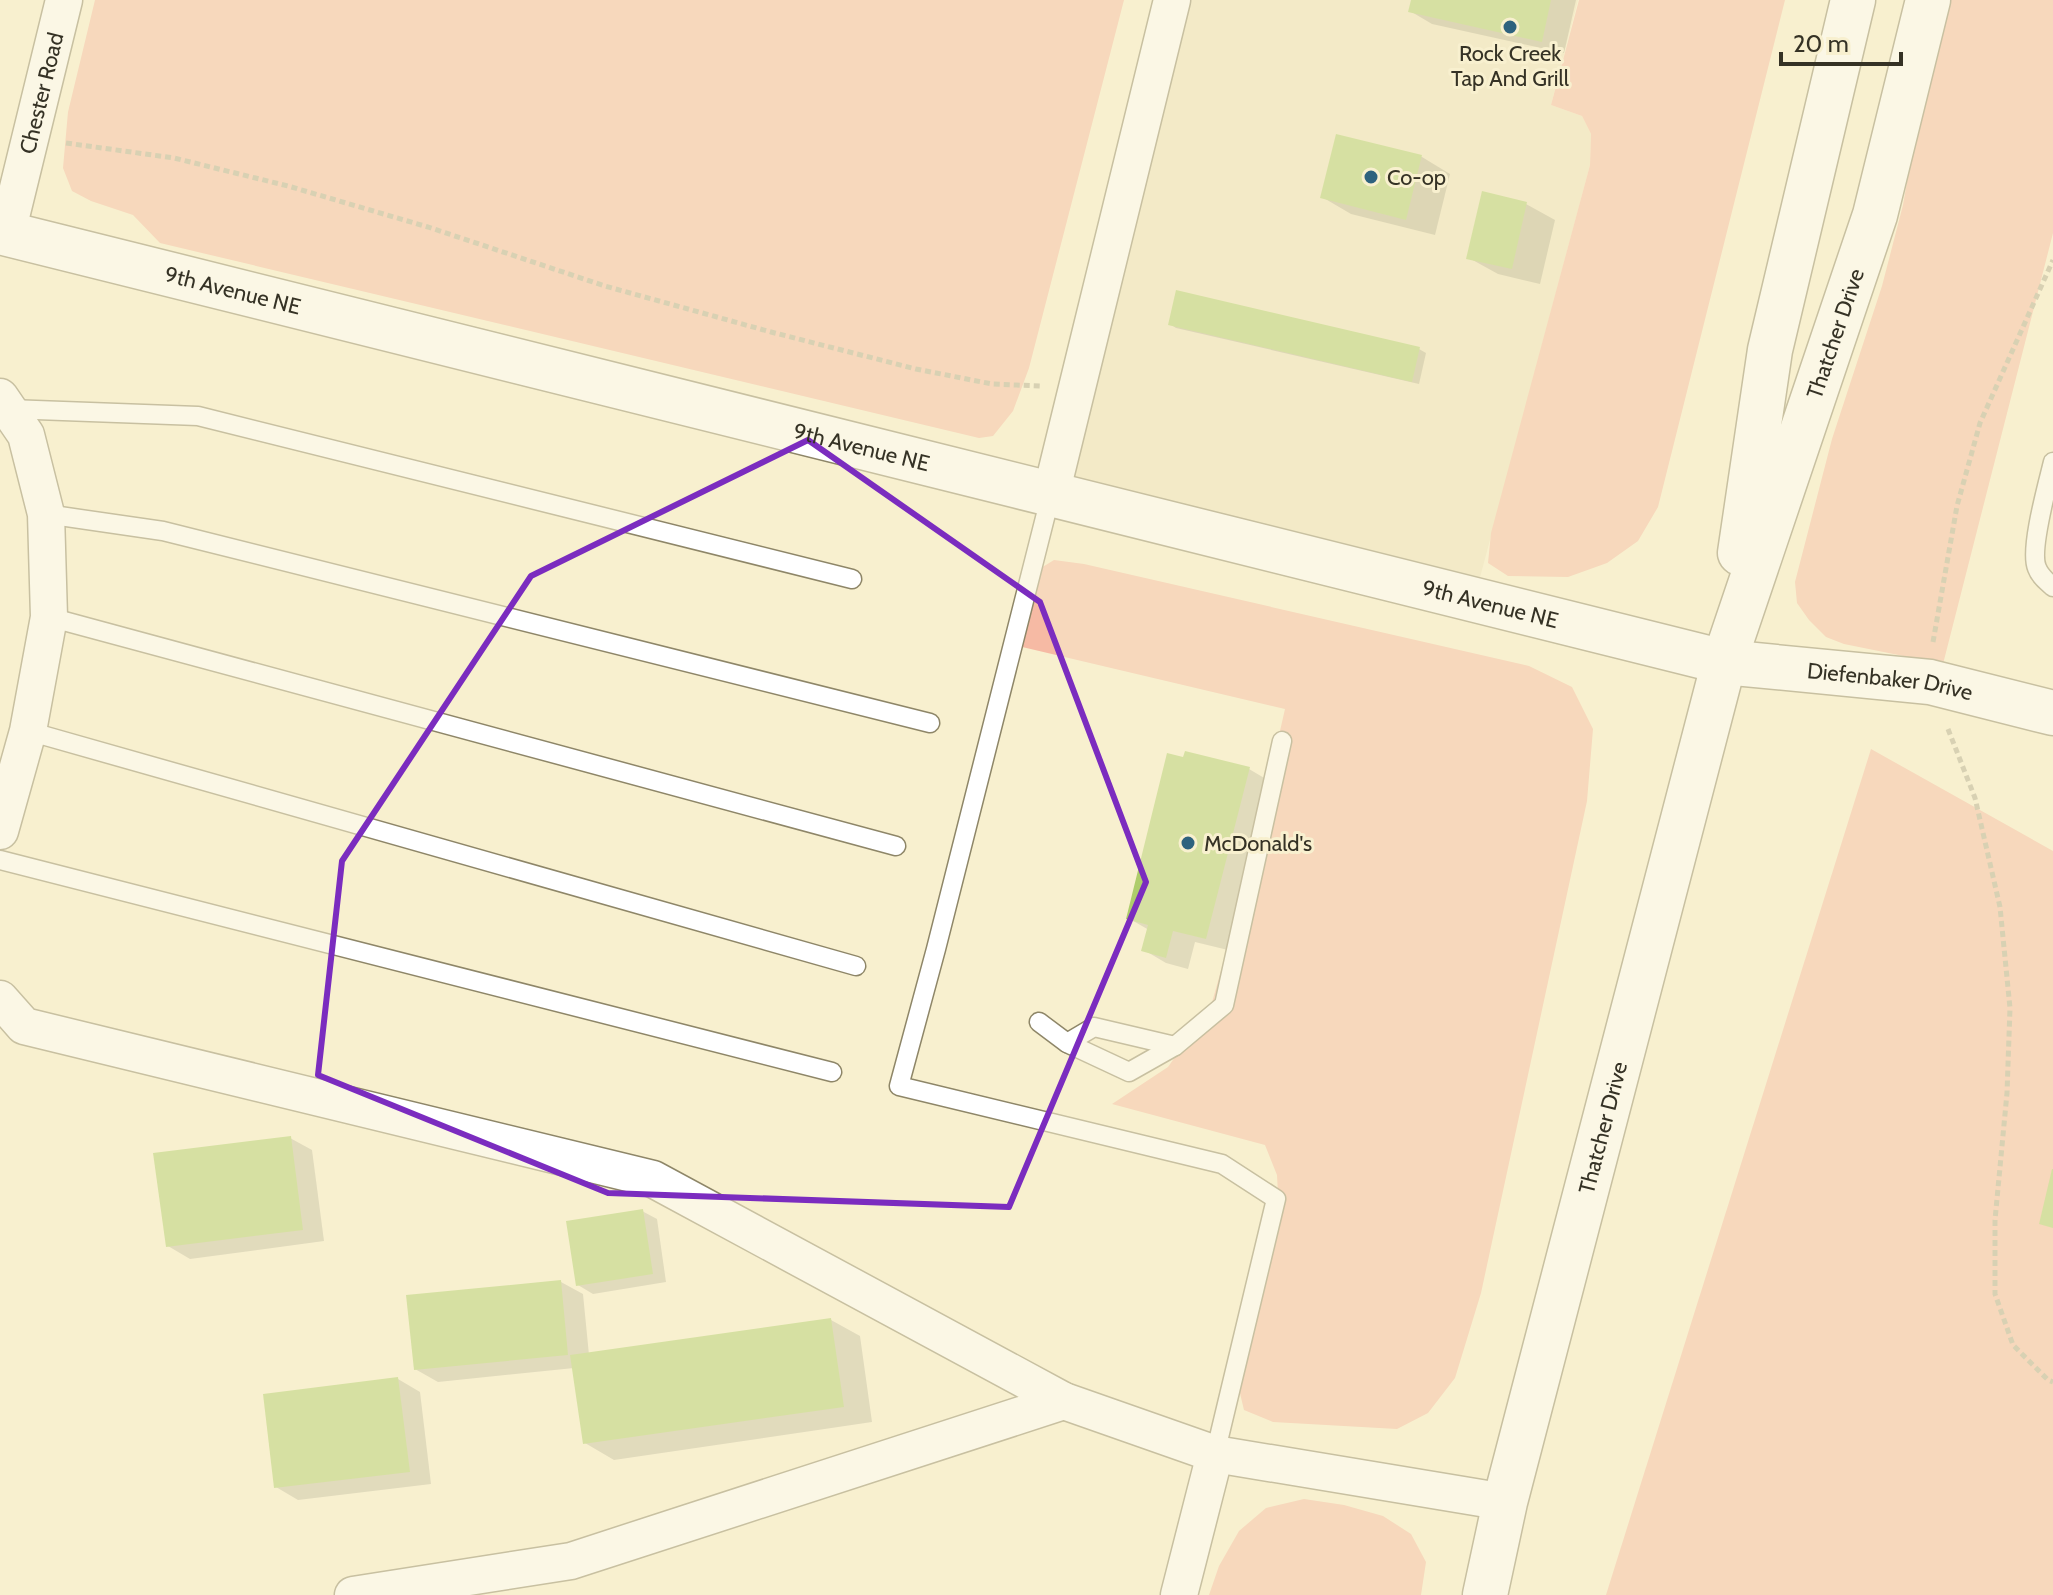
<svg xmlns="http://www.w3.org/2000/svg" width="2053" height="1595" viewBox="0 0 2053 1595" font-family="Cabin,sans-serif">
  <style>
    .built { fill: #ede3bc }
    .green { fill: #f6baa4 }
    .shadow { fill: #0003 }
    .building { fill: #aecd6b }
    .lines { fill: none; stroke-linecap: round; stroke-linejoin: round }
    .lane-casing { stroke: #8e8668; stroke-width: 21 }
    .street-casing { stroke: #8e8668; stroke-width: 39 }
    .secondary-casing { stroke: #8e8668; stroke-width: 47 }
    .path { stroke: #b1ab91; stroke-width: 5; stroke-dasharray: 6 4; stroke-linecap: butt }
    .lane { stroke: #fff; stroke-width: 18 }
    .street { stroke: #fff; stroke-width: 36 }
    .secondary { stroke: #fff; stroke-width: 44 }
    .marked { fill: none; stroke: #7b2cbf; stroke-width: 6; stroke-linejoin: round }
    .poi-dot { fill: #2e627e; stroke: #f8f0cf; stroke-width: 3 }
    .labels { text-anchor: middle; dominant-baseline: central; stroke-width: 6; stroke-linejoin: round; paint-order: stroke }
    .poi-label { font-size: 22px; fill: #353225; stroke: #f8f0cf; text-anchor: start }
    .street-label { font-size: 22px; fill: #353225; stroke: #f8f0cf }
  </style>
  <rect width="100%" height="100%" fill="#f8f0cf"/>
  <polygon class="built" points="1172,0 1578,0 1551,105 1582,116 1591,134 1590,165 1474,600 1051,494"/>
  <g class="green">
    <polygon points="95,0 1124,0 1029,368 1013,411 993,436 979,438 160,243 133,215 91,201 72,191 63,168 68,112"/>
    <polygon points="1579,0 1785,0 1658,507 1638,541 1607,563 1568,577 1508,576 1488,563 1491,533 1590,165 1591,134 1582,116 1551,105"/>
    <polygon points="1939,0 2053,0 2053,233 1943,664 1844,644 1826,637 1809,620 1797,603 1795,582 1832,439 1882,286 1903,205"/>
    <polygon points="1054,560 1084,564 1529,666 1572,687 1593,729 1587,801 1481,1293 1455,1378 1428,1413 1397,1429 1273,1422 1244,1410 1238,1385 1279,1213 1277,1175 1265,1145 1112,1104 1168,1067 1211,1006 1243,893 1285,709 1018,646 1041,568"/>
    <polygon points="1871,749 2053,851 2053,1595 1606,1595"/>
    <polygon points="1304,1499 1344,1505 1383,1516 1411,1534 1426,1562 1421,1595 1209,1595 1219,1566 1239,1531 1266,1508"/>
  </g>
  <g class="shadow">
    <polygon points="1413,0 1576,0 1564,53 1432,24 1410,11"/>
    <polygon points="1338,136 1422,157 1450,174 1435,235 1351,214 1322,197"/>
    <polygon points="1526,204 1555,220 1540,284 1498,274 1469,258"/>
    <polygon points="1170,324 1419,349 1426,353 1419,384 1176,328"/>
    <polygon points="1249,769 1271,782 1228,950 1195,942 1188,969 1166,963 1144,950 1149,930 1128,918"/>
    <polygon points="290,1138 312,1150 324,1241 190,1259 168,1246"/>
    <polygon points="642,1211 657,1219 666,1282 593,1294 578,1285"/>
    <polygon points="561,1282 583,1294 589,1355 831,1320 860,1336 872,1422 614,1460 585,1443 574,1368 438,1382 415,1369"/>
    <polygon points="398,1379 420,1392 431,1484 298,1500 276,1487"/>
  </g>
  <g class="building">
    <polygon points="1411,0 1551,0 1542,42 1408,12"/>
    <polygon points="1336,134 1422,155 1406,220 1320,198"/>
    <polygon points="1482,191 1527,202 1512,269 1466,259"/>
    <polygon points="1176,290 1420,347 1412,382 1168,325"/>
    <polygon points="1185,751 1250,767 1206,939 1173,931 1166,958 1141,951 1148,925 1126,919 1167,753 1183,757"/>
    <polygon points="291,1136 303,1230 166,1247 153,1153"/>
    <polygon points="2052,1169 2053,1169 2053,1228 2039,1224"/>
    <polygon points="643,1209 653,1274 576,1286 566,1221"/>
    <polygon points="561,1280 568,1355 414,1370 406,1295"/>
    <polygon points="831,1318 844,1407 583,1444 570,1355"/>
    <polygon points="398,1377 410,1472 274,1488 263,1394"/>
  </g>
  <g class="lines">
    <defs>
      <g id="lane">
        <polyline points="9,409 198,416 852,579"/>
        <path d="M2053 462C2048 483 2029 550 2037 568 2040 576 2046 581 2053 587"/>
        <polyline points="1051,494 936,949 899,1086 1222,1164 1276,1199 1215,1454"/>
        <polyline points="46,514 163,531 930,723"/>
        <polyline points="49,617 896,846"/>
        <polyline points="28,731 856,966"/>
        <polyline points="0,860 832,1072"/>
        <polyline points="1039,1022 1067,1043 1129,1072 1175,1046 1224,1005 1282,741"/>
        <polyline points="1067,1043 1094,1027 1175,1046"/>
      </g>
      <g id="street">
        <path id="s1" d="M7 233 64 0"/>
        <polyline points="0,397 26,435 46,514 49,617 28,731 0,831"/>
        <polyline points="1051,494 1172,0"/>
        <polyline points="0,999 24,1026 653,1179 1064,1401 1215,1454 1505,1502"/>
        <polyline points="353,1595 571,1561 1064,1401"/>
        <polyline points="1179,1595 1215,1454"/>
      </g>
      <g id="secondary">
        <path id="s2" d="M0 232 1724 662 1930 682 2053 713"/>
        <polyline points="1740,553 1770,350 1853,0"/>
        <path id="s3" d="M1485 1595 1505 1502 1724 662 1875 215 1928 0"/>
      </g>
    </defs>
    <use href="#lane" class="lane-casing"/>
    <use href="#street" class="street-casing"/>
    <use href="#secondary" class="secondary-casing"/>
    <g class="path">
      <polyline points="66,143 174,158 288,186 428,227 605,286 771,332 916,369 992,384 1040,386"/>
      <polyline points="1933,642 1957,506 1980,423 2053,260"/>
      <polyline points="1948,729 1975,798 2000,907 2010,1008 2007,1093 1995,1220 1995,1294 2013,1345 2048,1380 2053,1382"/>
    </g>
    <use href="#lane" class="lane"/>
    <use href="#street" class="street"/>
    <use href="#secondary" class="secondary"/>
  </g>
  <path d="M0 0H2053V1595H0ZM808 440 1040 602 1146 882 1009 1207 608 1193 318 1075 342 861 531 576Z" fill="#f8f0cf" fill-opacity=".55" fill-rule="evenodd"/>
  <path class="marked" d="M808 440 1040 602 1146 882 1009 1207 608 1193 318 1075 342 861 531 576Z"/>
  <g class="poi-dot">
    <circle cx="1510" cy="27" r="8"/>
    <circle cx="1371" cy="177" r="8"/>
    <circle cx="1188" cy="843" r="8"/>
  </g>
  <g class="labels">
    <g class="poi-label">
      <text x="1510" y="53" text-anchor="middle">Rock Creek<tspan x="1510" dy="25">Tap And Grill</tspan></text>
      <text x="1387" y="177">Co-op</text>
      <text x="1204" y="843">McDonald's</text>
    </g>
    <g class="street-label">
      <text stroke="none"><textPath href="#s1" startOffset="144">Chester Road</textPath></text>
      <text stroke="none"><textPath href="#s2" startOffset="240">9th Avenue NE</textPath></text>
      <text stroke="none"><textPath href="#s3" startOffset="1310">Thatcher Drive</textPath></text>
      <text stroke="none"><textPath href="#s2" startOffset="888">9th Avenue NE</textPath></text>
      <text stroke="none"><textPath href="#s2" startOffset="1536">9th Avenue NE</textPath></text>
      <text stroke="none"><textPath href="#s2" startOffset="1944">Diefenbaker Drive</textPath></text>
      <text stroke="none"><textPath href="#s3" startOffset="482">Thatcher Drive</textPath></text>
    </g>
  </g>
  <path d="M1781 52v12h120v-12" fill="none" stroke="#353225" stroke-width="4"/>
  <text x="1793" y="52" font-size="24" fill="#353225" stroke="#f8f0cf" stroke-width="6" paint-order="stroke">20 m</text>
</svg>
